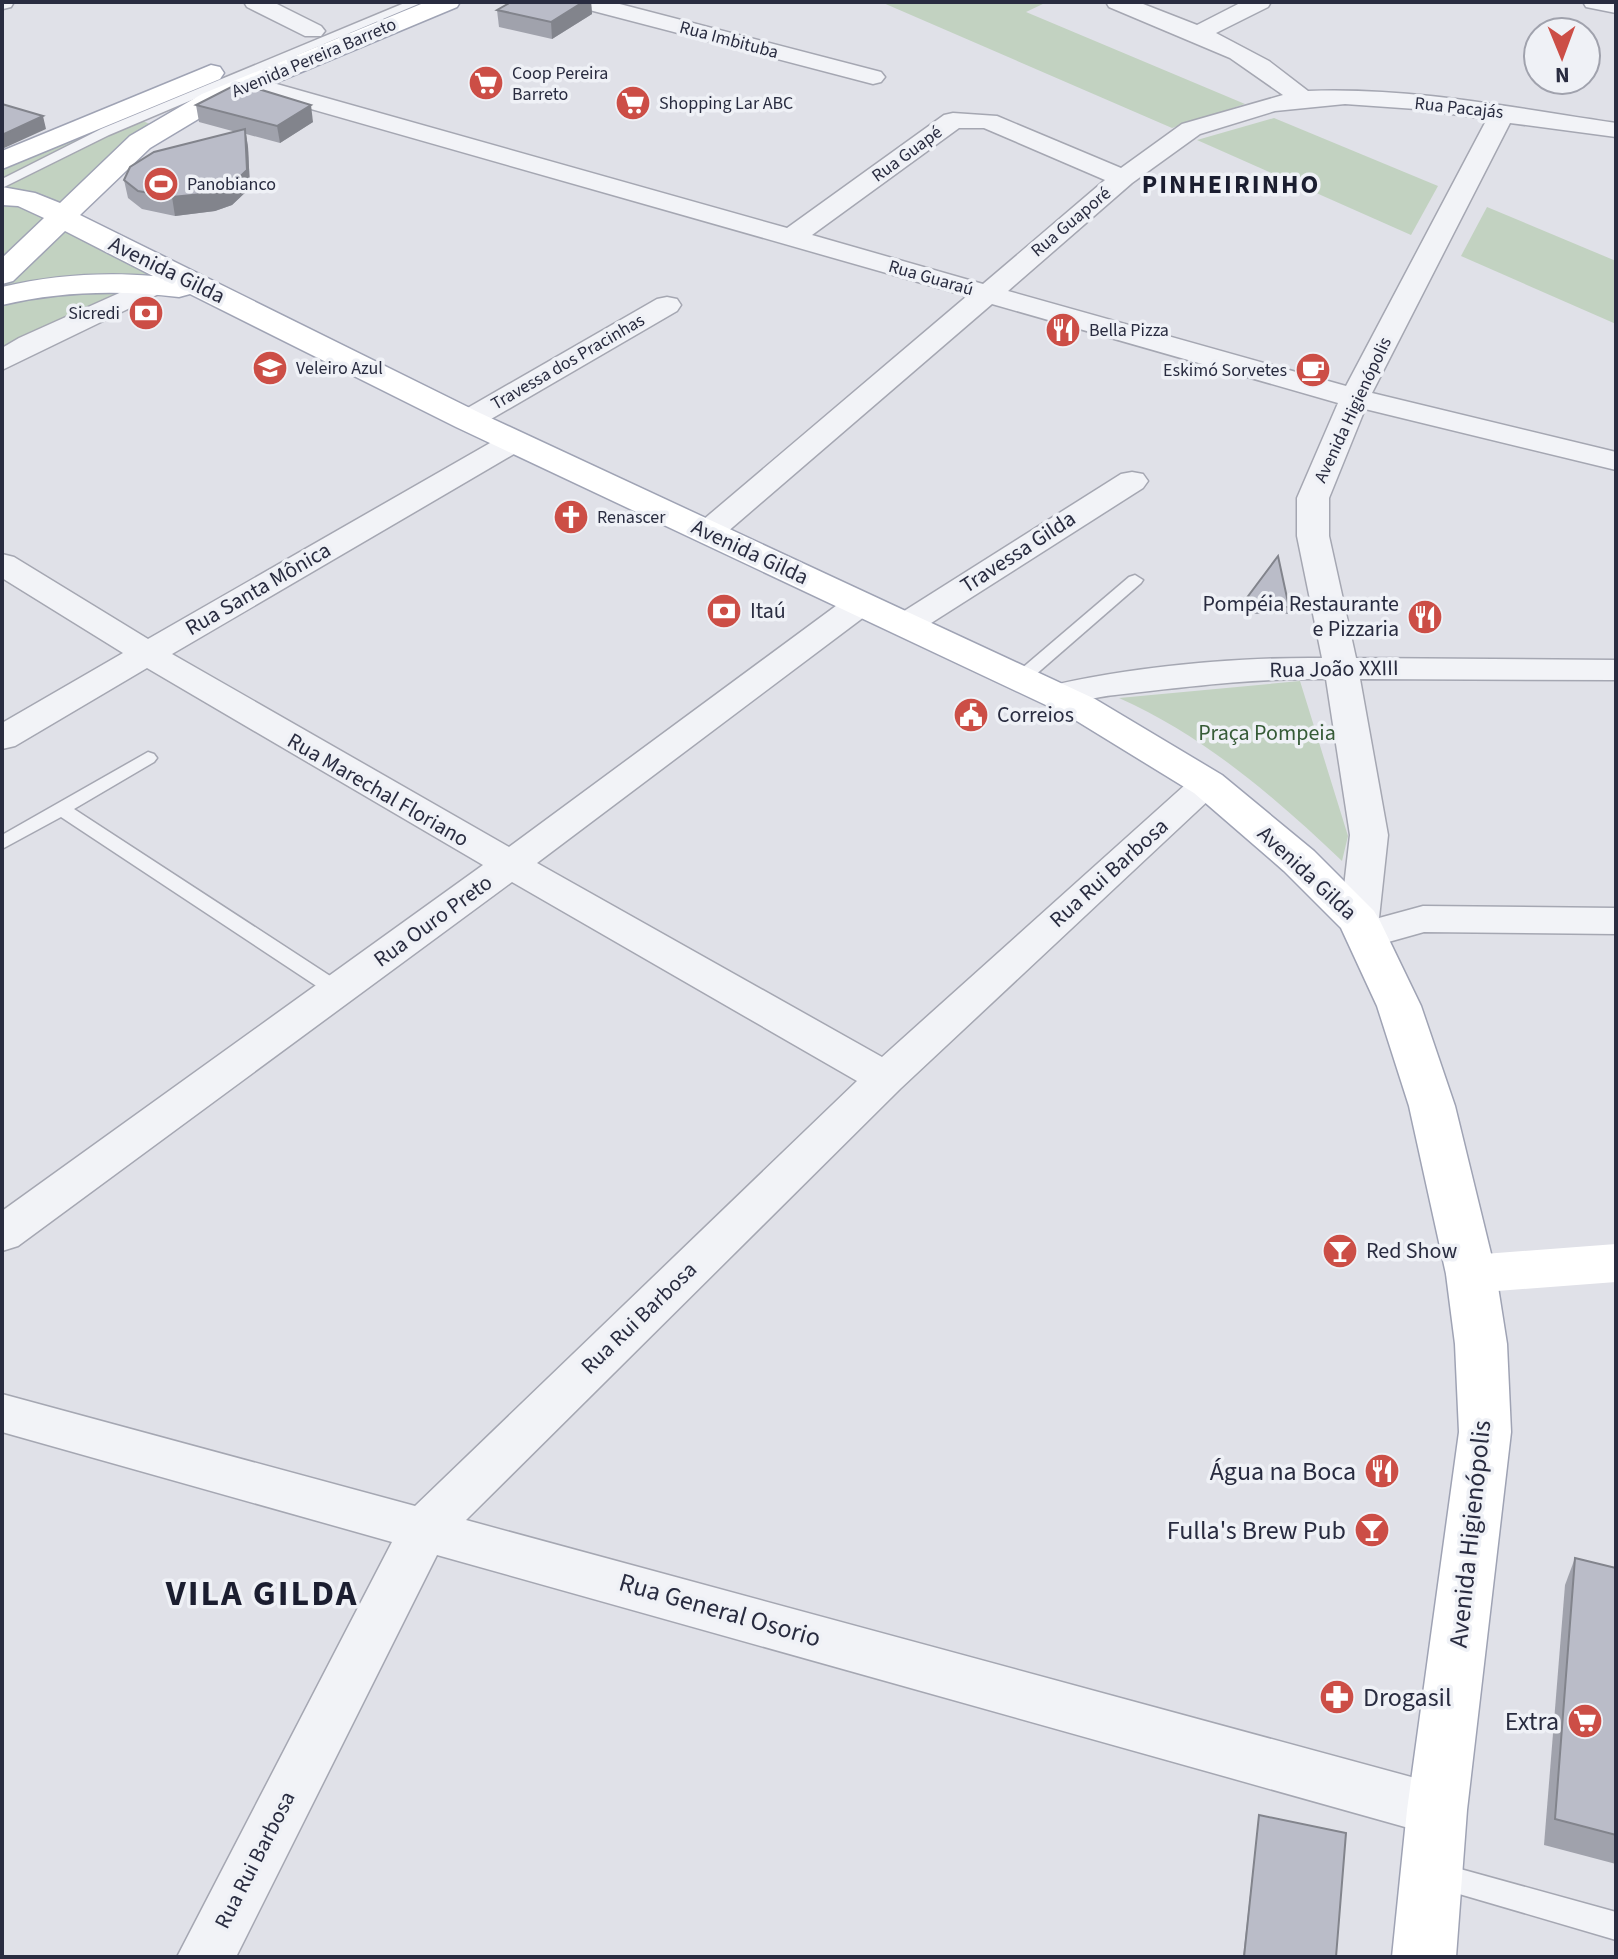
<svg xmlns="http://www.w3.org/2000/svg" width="1618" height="1959" viewBox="0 0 1618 1959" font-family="'Source Sans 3',sans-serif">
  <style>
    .green { fill: #c2d2c1 }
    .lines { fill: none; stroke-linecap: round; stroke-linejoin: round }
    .service-casing { stroke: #a5a7b2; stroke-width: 3 }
    .minor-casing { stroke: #a5a7b2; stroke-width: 3 }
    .tertiary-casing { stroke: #a5a7b2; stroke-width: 3 }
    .primary-casing { stroke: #9fa3b4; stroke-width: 3 }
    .service { fill: #f2f3f7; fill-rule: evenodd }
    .minor { fill: #f2f3f7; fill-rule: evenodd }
    .tertiary { fill: #f2f3f7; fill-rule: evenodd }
    .secondary { fill: #fff; fill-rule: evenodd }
    .primary { fill: #fff; fill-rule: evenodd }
    .wall { fill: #a0a2ac }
    .shaded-wall { fill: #82848c }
    .building { fill: #babcc8; stroke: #82848c; stroke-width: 2 }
    .labels { text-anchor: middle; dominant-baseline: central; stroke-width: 7; stroke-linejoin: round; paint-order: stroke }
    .far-street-label { font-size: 18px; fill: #292c40; stroke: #eff1f6 }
    .far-poi-label { font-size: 18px; fill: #292c40; stroke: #eff1f6; text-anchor: start }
    .street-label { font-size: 22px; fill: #292c40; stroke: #eff1f6 }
    .poi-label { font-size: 22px; fill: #292c40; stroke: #eff1f6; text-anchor: start }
    .park-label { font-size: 22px; fill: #365b37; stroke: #eff1f6 }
    .far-district-label { font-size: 26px; font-weight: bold; letter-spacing: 2px; fill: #1b1e30; stroke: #eff1f6 }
    .near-poi-label { font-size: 26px; fill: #292c40; stroke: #eff1f6; text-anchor: end }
    .near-street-label { font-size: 26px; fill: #292c40; stroke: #eff1f6 }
    .near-district-label { font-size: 36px; font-weight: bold; letter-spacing: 2px; fill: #1b1e30; stroke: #eff1f6 }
  </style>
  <rect width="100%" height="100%" fill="#e0e1e8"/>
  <g class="green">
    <polygon points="881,2 1047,2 1026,12 1245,104 1172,128"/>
    <polygon points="125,113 152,125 47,221 169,280 151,278 2,349 2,167"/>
    <polygon points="1274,118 1438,186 1411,235 1197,140"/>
    <polygon points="1487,207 1616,261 1616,324 1461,256"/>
    <path d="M1300 681 1348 836 1342 861C1276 798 1203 735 1119 698Z"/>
  </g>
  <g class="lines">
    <defs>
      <g id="service">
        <polygon points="407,2 423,2 109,135 2,188 2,179 101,129"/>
        <polygon points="1135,575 1143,580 1141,583 1026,683 1014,683 1011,679 1014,675 1129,577"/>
        <polygon points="148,752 154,754 157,758 154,762 74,809 344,985 347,990 344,995 330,995 61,817 2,849 2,835"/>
        <polygon points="1435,1862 1616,1912 1616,1940 1425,1884 1421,1875 1425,1866"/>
      </g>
      <g id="minor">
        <polygon points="2,2 14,2 11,7 3,9"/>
        <polygon points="244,2 273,2 321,26 325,31 321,36 305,36 247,7"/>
        <polygon points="575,2 612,2 881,72 885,77 881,82 873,84 578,7"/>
        <path d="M1106 2H1138L1197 25 1242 2H1271L1268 7 1216 33 1269 61 1308 91C1412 87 1514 108 1616 123V137L1510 123 1372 393 1616 452V470L1365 409 1329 498V536L1356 658 1616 660V680L1360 679 1388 835 1379 918 1423 906 1616 908V934L1424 932 1367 948 1353 944 1347 935 1350 931 1340 921 1350 835 1326 679C1255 678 1185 687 1115 695 1091 697 1064 708 1042 702L1037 695 1042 688C1126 667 1235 657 1322 658L1297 536V498L1338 403 992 304 719 539 708 542 697 539 692 532 697 525 967 296 241 89 238 84 241 79H259L787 228 944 115 953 113 997 116 1121 168 1182 124 1283 95 1230 58 1109 7ZM1345 104 1416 109 1487 119 1346 386 1008 291 1132 183 1200 134 1275 111ZM959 128H984L1105 180 983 284 812 235Z"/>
        <polygon points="155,277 165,279 169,285 165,291 2,370 2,348 19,338"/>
        <polygon points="667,297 677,299 681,305 677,311 479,426 468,429 457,426 453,420 457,414 657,299"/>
        <polygon points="515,432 526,435 530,441 526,447 172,654 509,847 848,597 860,594 872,597 877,604 872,611 537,863 882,1057 1195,776 1208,773 1221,776 1226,784 900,1089 466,1520 1437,1784 1456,1792 1464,1810 1456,1828 1437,1836 437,1555 236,1957 177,1957 392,1542 2,1432 2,1394 415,1506 857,1081 512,882 18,1246 2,1251 2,1211 483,865 147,668 15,746 2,749 2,723 123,653 2,578 2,554 14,557 148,639 504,435"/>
        <polygon points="1132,472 1143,474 1148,481 1143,488 917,632 905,635 893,632 888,625 893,618 1121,474"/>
      </g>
      <polygon id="tertiary" points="1583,2 1616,2 1616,13 1586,7"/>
      <g id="primary">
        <path d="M426 2H460L457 7 220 106 150 148 80 215 480 413 1095 699 1222 775 1314 851 1374 911 1380 921 1421 1006 1455 1106 1496 1274 1507 1344 1511 1432 1467 1810 1456 1957H1392L1407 1810 1459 1432 1455 1344 1446 1274 1409 1106 1377 1006 1341 928 1284 871 1194 793 1067 715 456 427 190 294 179 297C119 290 61 291 2 305V287C53 275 102 272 153 276L65 231 13 281 2 284V258L44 218 18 206 2 205V187L35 193 60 203 130 136 202 94Z"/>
        <polygon points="211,65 220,67 224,73 220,79 2,169 2,151"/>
      </g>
    </defs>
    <use href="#service" class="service-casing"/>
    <use href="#minor" class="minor-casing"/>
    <use href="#tertiary" class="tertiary-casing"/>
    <use href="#primary" class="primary-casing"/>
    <use href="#service" class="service"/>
    <use href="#minor" class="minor"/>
    <use href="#tertiary" class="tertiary"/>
    <polygon class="secondary" points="1616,1244 1616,1282 1471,1293 1453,1288 1446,1274 1453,1260 1471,1255"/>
    <use href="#primary" class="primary"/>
  </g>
  <g class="wall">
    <polygon points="511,2 591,2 592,14 552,39 499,27 497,10"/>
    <polygon points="196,105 313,122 280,143 246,134 248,147 250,188 232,205 215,211 175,216 142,209 128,198 124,180 236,132 199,122"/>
    <polygon points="1240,607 1289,607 1288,614 1239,614"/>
    <polygon points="1575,1558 1616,1568 1616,1864 1544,1845 1565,1585"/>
    <polygon points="1259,1815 1336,1957 1243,1957"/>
  </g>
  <g class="shaded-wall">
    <polygon points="583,2 591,2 592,14 552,39 551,22"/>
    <polygon points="311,105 313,122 280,143 277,126"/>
    <polygon points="43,116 46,129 2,149 2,135"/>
    <polygon points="245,129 248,147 250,188 232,205 215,211 175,216 172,197"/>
  </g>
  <g class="building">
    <polygon points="511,2 583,2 551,22 497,10"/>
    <polygon points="239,83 311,105 277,126 196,105"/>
    <polygon points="2,104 43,116 2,135"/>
    <polygon points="245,129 247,170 229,187 212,193 172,197 138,191 124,180 130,167 154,152"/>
    <polygon points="1278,556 1289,607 1240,607"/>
    <polygon points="1575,1558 1616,1568 1616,1835 1555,1819"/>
    <polygon points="1259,1815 1346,1833 1336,1957 1244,1957"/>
  </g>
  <defs>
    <symbol id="supermarket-disc" viewBox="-11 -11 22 22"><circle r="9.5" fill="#cc4e46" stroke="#eff1f6"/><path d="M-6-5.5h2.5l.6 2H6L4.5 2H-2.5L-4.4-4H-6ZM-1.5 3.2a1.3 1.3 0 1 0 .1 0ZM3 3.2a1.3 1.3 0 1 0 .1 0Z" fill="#fff"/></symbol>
    <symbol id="stadium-disc" viewBox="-11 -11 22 22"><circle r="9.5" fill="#cc4e46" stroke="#eff1f6"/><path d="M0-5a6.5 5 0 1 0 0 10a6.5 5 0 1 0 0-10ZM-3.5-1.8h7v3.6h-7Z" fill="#fff"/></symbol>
    <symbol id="bank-disc" viewBox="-11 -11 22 22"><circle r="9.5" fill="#cc4e46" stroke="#eff1f6"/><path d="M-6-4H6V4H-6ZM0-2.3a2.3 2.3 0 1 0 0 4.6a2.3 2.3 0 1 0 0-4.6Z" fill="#fff"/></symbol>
    <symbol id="restaurant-disc" viewBox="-11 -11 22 22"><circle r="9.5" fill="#cc4e46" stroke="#eff1f6"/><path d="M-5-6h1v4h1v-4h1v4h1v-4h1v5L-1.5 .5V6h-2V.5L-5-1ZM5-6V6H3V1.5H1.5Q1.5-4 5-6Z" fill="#fff"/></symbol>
    <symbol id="school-disc" viewBox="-11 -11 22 22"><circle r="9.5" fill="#cc4e46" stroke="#eff1f6"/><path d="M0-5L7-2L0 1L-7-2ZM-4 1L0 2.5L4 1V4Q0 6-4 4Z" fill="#fff"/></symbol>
    <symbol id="cafe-disc" viewBox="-11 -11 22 22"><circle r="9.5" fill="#cc4e46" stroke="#eff1f6"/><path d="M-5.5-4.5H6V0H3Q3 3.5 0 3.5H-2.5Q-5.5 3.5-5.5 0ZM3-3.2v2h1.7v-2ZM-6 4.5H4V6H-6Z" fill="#fff"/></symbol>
    <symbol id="church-disc" viewBox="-11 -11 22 22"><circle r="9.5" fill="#cc4e46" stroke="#eff1f6"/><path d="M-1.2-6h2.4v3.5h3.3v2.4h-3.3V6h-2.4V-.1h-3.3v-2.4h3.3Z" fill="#fff"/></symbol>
    <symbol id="civic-disc" viewBox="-11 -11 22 22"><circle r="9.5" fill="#cc4e46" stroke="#eff1f6"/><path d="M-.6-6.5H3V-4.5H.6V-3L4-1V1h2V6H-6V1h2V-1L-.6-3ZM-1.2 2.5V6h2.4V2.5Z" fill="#fff"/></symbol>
    <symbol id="bar-disc" viewBox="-11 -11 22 22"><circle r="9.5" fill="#cc4e46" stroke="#eff1f6"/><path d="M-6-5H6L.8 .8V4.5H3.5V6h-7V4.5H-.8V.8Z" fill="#fff"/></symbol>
    <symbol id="pharmacy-disc" viewBox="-11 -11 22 22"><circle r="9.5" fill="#cc4e46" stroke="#eff1f6"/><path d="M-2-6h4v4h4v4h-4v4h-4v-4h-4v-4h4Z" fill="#fff"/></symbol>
  </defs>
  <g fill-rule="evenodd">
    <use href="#supermarket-disc" x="466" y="63" width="40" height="40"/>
    <use href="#supermarket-disc" x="613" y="83" width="40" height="40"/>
    <use href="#stadium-disc" x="141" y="164" width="40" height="40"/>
    <use href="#bank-disc" x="126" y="293" width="40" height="40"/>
    <use href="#restaurant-disc" x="1043" y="310" width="40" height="40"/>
    <use href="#school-disc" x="250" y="348" width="40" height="40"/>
    <use href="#cafe-disc" x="1293" y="350" width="40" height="40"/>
    <use href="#church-disc" x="551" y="497" width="40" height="40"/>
    <use href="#bank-disc" x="704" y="591" width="40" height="40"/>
    <use href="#restaurant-disc" x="1405" y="597" width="40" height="40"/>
    <use href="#civic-disc" x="951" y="695" width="40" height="40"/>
    <use href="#bar-disc" x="1320" y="1231" width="40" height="40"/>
    <use href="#restaurant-disc" x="1362" y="1451" width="40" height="40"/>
    <use href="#bar-disc" x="1352" y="1510" width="40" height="40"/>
    <use href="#pharmacy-disc" x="1317" y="1677" width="40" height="40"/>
    <use href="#supermarket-disc" x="1565" y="1701" width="40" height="40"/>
  </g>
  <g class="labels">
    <g class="far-street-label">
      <text transform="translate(729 40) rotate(15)">Rua Imbituba</text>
      <text transform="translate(314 58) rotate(-23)">Avenida Pereira Barreto</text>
      <text transform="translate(1459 108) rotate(6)">Rua Pacajás</text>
      <text transform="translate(907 154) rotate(-36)">Rua Guapé</text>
      <text transform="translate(1071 222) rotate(-40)">Rua Guaporé</text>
      <text transform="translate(931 278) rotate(16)">Rua Guaraú</text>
      <text transform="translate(568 362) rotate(-30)">Travessa dos Pracinhas</text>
      <text transform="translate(1353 410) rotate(-65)">Avenida Higienópolis</text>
    </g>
    <g class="far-poi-label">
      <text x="512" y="73">Coop Pereira<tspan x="512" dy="21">Barreto</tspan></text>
      <text x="659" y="103">Shopping Lar ABC</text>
      <text x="187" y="184">Panobianco</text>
      <text x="120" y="313" text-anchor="end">Sicredi</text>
      <text x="1089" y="330">Bella Pizza</text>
      <text x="296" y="368">Veleiro Azul</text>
      <text x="1287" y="370" text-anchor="end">Eskimó Sorvetes</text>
      <text x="597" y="517">Renascer</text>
    </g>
    <g class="street-label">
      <text transform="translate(167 270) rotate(26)">Avenida Gilda</text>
      <text transform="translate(750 552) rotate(25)">Avenida Gilda</text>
      <text transform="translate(1018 552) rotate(-33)">Travessa Gilda</text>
      <text transform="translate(258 589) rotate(-30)">Rua Santa Mônica</text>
      <text transform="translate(1334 669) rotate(-1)">Rua João XXIII</text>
      <text transform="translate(378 790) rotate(30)">Rua Marechal Floriano</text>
      <text transform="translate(1109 873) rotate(-42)">Rua Rui Barbosa</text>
      <text transform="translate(1307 873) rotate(43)">Avenida Gilda</text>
      <text transform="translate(433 921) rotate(-36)">Rua Ouro Preto</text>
      <text transform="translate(639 1318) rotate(-44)">Rua Rui Barbosa</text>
      <text transform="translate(255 1860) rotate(-63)">Rua Rui Barbosa</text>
    </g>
    <g class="poi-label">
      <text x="1399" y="604" text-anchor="end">Pompéia Restaurante<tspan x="1399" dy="25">e Pizzaria</tspan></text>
      <text x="750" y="611">Itaú</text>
      <text x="997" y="715">Correios</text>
      <text x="1366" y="1251">Red Show</text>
    </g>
    <g class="park-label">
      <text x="1267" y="733">Praça Pompeia</text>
    </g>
    <g class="far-district-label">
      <text x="1231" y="184">PINHEIRINHO</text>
    </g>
    <g class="near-poi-label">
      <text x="1356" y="1471">Água na Boca</text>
      <text x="1346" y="1530">Fulla's Brew Pub</text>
      <text x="1363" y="1697" text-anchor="start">Drogasil</text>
      <text x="1559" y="1721">Extra</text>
    </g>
    <g class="near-street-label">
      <text transform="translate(1470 1534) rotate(-84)">Avenida Higienópolis</text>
      <text transform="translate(720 1610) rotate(16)">Rua General Osorio</text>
    </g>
    <g class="near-district-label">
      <text x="262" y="1593">VILA GILDA</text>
    </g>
  </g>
  <rect width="1618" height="1959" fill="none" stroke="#292c40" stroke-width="8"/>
  <g transform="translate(1562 56) rotate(179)"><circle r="38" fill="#eff1f6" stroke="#a0a2ad" stroke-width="2"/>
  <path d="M0-6L14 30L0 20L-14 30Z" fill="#cc4e46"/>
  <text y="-12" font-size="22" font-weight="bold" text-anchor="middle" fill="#292c40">N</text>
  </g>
</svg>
